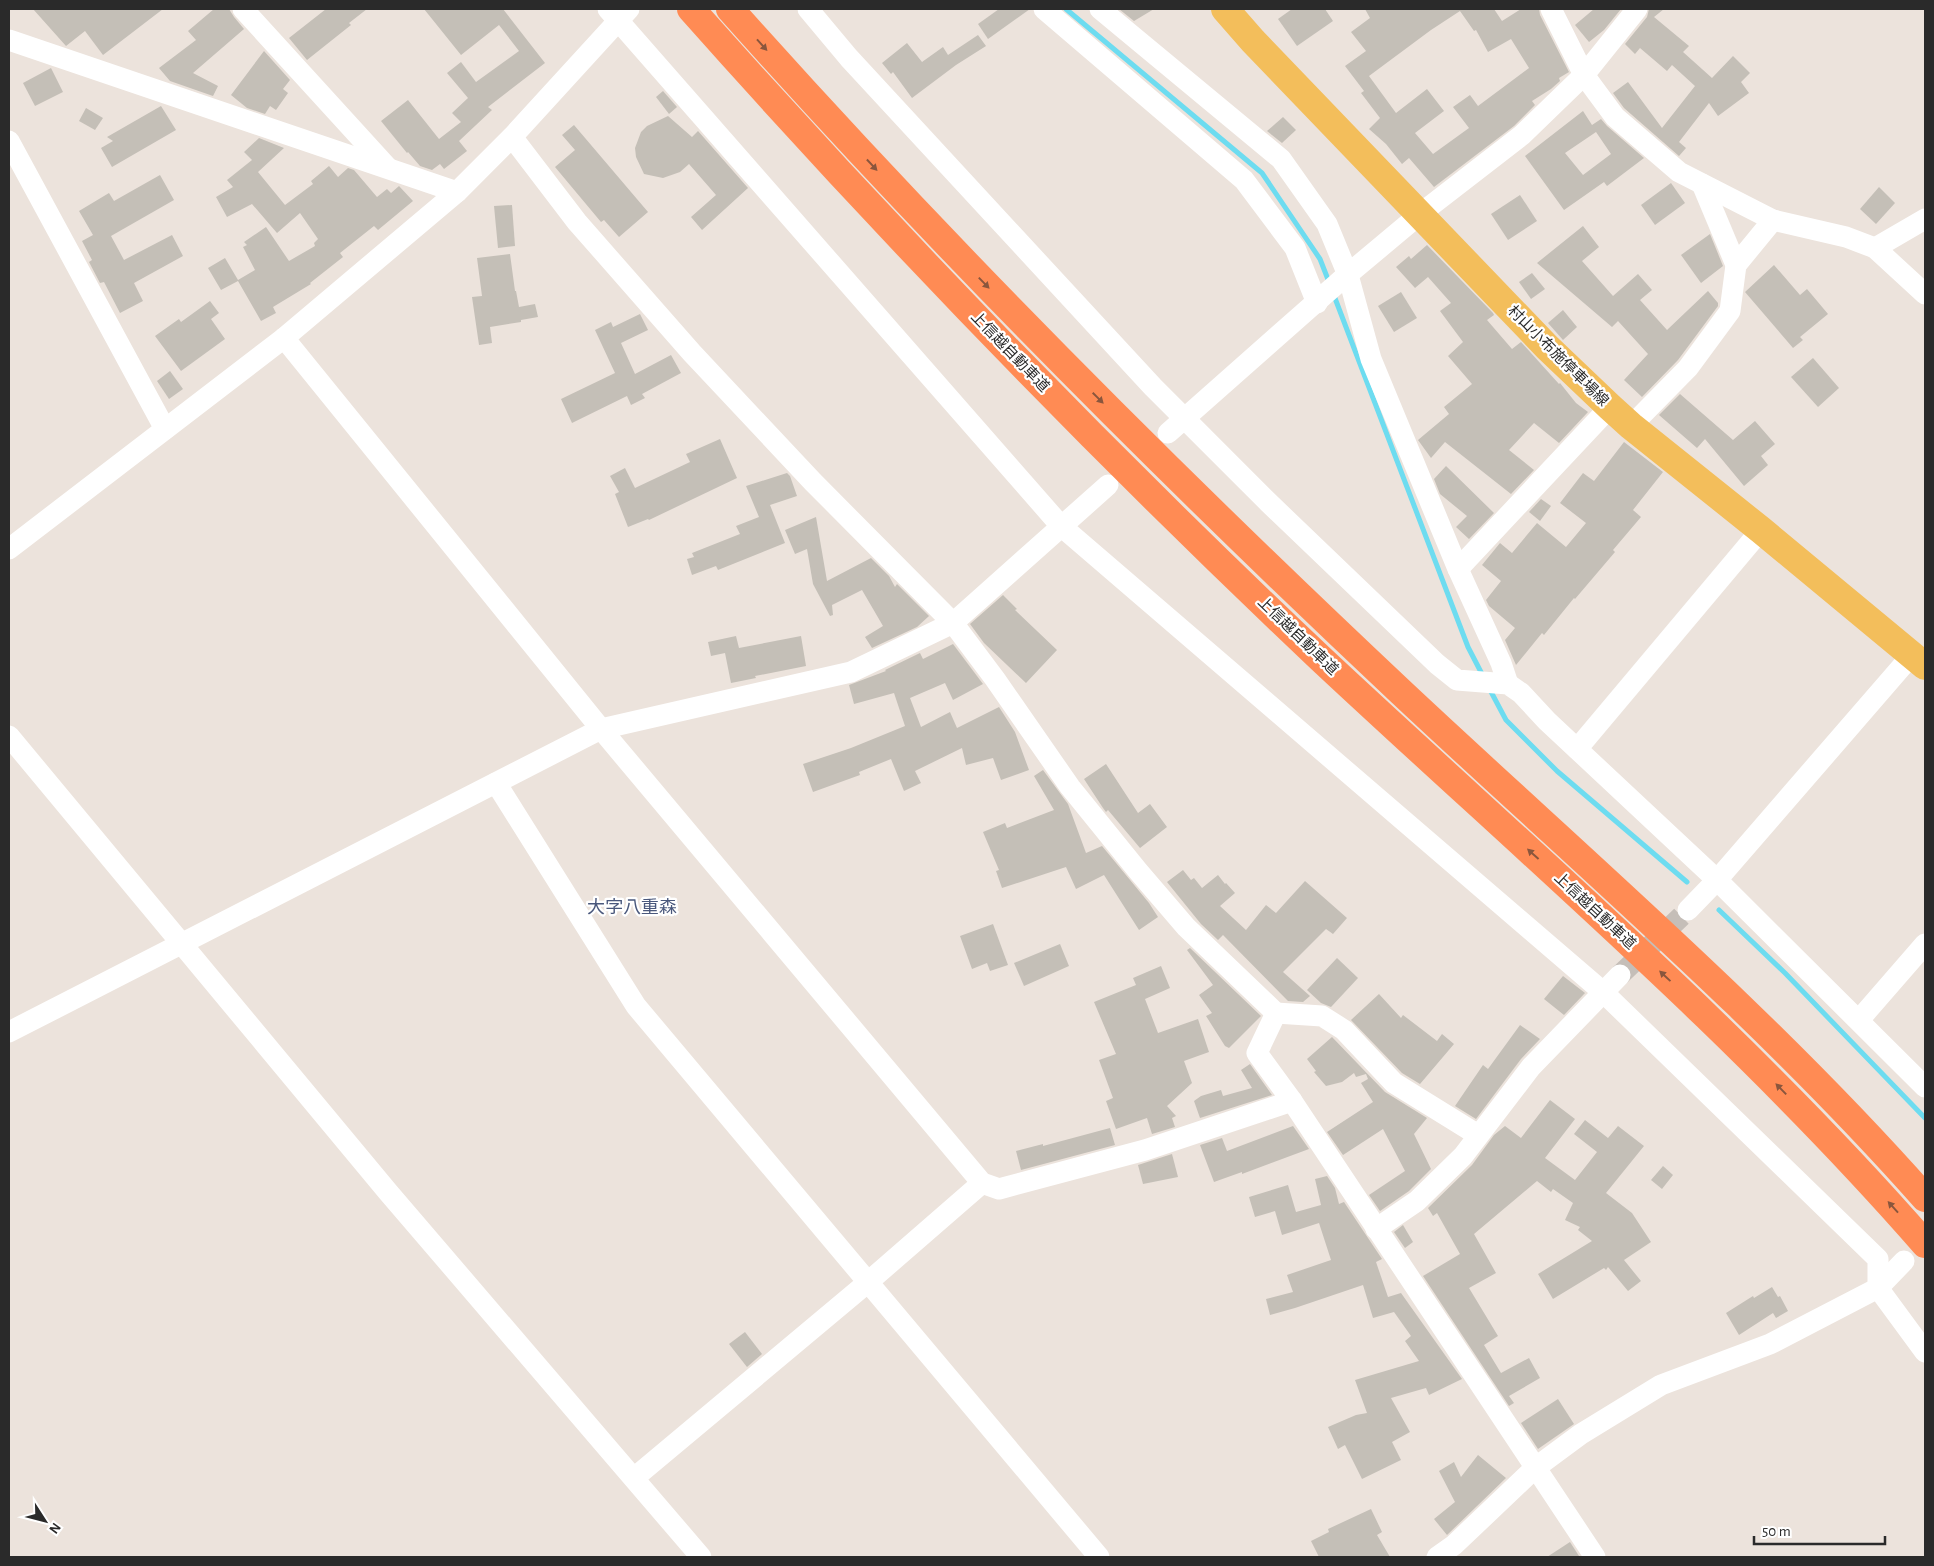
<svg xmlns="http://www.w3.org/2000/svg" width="1934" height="1566" viewBox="0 0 1934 1566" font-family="'Alegreya Sans','Noto Sans JP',sans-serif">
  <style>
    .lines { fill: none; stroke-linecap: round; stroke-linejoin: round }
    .stream { stroke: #6ddcf0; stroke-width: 5 }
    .building { fill: #c4bfb7; fill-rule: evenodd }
    .minor-tunnel { stroke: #c5beb8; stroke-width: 21; stroke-dasharray: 21 11; stroke-linecap: butt }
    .minor { stroke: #fff; stroke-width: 21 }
    .major { stroke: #f3be5b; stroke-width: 28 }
    .highway { stroke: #ff8b54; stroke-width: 28 }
    .oneway { fill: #8a563d }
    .labels { text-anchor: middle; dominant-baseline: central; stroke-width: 4.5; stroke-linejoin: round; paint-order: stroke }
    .street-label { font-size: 15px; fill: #2a2a2a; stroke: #fff }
    .quarter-label { font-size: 18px; fill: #4a587c; stroke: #fff }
  </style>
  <rect width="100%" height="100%" fill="#ece3dc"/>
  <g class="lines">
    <g class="stream">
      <polyline points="1066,9 1262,173 1320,259 1329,282"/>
      <polyline points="1333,293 1468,647 1483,676"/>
      <polyline points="1489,688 1506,720 1557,771 1687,882"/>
      <polyline points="1719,910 1785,973 1925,1118"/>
    </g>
  </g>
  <g class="building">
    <polygon points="33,9 163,9 103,55 85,31 66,46"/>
    <polygon points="214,9 229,9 234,17 244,29 193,73 218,86 213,96 170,81 159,68 196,40 188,31"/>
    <polygon points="326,9 367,9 349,23 351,25 307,60 289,38"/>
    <polygon points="424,9 503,9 545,63 488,107 492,110 459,141 467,151 444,169 440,164 432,170 420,166 408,152 407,153 381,121 408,100 439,139 461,122 452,113 468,98 447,73 461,62 476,82 519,51 499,25 461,55"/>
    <polygon points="999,9 1030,9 988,39 978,24"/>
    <polygon points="1119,9 1154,9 1134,21"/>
    <polygon points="1292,9 1325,9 1333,21 1297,46 1278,19"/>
    <path d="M1365 9H1494L1502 21 1521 9H1539L1540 15 1569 72 1559 78 1560 81 1551 89 1532 101 1535 105 1514 126 1434 187 1409 158 1402 164 1386 144 1369 129 1380 118 1361 93 1364 91 1345 66 1366 51 1351 32 1370 18ZM1460 11 1474 31 1476 30 1488 52 1511 39 1529 68 1478 106 1470 95 1453 107 1469 128 1433 154 1415 133 1444 111 1427 89 1396 113 1369 76 1431 30Z"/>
    <polygon points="1594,9 1621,9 1604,30 1589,42 1575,25"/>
    <polygon points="1649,9 1664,9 1654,17 1689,46 1683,52 1712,78 1733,56 1750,73 1741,82 1749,93 1718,116 1709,103 1679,142 1686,148 1679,156 1624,108 1613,93 1628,82 1662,128 1695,86 1672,65 1667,71 1640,48 1635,54 1625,44 1647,17"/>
    <polygon points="978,35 986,46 956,65 912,98 893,72 891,74 882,63 907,43 922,62 943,47 948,55"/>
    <polygon points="264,51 290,80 283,89 288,93 276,110 270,106 265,114 247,108 231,95"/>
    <polygon points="51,68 63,92 35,106 23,83"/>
    <polygon points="663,91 677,107 669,114 656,97"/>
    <polygon points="161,106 176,130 112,167 101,148 113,141 107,137"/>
    <polygon points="86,108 103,118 95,130 79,121"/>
    <path d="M1583 111 1592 125 1601 119 1607 126 1644 158 1607 186 1604 182 1564 210 1525 156ZM1596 132 1611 154 1583 175 1565 153Z"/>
    <polygon points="668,116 692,137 698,131 748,188 702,230 691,217 716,195 689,164 680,172 663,178 644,174 636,157 635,148 641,132 647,126"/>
    <polygon points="1283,117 1296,130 1282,143 1267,131"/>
    <polygon points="574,125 648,212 619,237 604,220 601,222 555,167 575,150 562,135"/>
    <polygon points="259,138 284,148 258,172 285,205 313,184 311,181 329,166 338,177 348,168 354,170 377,197 387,189 391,193 399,186 413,201 378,230 374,226 340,253 343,257 310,283 311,284 273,307 276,313 261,321 238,281 221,290 208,268 225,258 238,280 255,270 243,247 247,245 244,242 266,227 289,261 315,246 314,243 318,239 300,213 277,233 252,204 227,217 216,197 233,187 227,180 252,160 244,152"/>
    <polygon points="160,175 174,200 111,236 124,260 172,235 183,256 134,283 143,301 120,313 104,282 100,283 89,262 92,260 82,241 93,235 79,211 109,193 114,201"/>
    <polygon points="1671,183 1685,203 1655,225 1641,205"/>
    <polygon points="1879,187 1895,203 1876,224 1860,209"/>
    <polygon points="1520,195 1537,221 1508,240 1491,214"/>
    <polygon points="512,205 515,246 498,248 494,206"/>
    <polygon points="1583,226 1599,247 1582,261 1613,296 1638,274 1652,290 1640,300 1667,330 1708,291 1718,303 1718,306 1678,360 1642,397 1624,380 1648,354 1618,321 1612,327 1537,263"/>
    <polygon points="1710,234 1723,266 1701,283 1681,255"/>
    <polygon points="1427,245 1493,313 1494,315 1487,320 1512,349 1521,342 1559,384 1560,383 1576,403 1588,412 1559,443 1534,423 1509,450 1534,470 1511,494 1445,442 1431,458 1418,440 1449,414 1444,407 1472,384 1448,356 1463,342 1440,311 1451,303 1428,277 1415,288 1396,267 1409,256 1411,259"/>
    <polygon points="510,254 515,291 516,291 519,307 535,304 538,317 521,320 521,322 490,327 492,343 479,345 472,297 482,296 477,258"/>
    <polygon points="1774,265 1800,295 1807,289 1828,314 1800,337 1803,340 1793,348 1745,292"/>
    <polygon points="1532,273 1545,289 1531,299 1519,282"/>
    <polygon points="1401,292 1417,318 1394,332 1378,306"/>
    <polygon points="210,301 219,313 211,319 225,339 181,371 155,336 179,319 181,322"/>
    <polygon points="1563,310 1577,327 1563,340 1548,323"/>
    <polygon points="640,314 648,330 621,343 635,374 671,355 681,373 642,394 645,398 631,405 627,396 572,423 561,399 615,373 595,330 611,322 613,327"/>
    <polygon points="1813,358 1839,388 1818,407 1791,377"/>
    <polygon points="170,371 183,389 169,399 157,381"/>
    <polygon points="1680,394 1733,440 1755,421 1775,444 1761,456 1768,465 1744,486 1705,439 1697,448 1659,415"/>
    <polygon points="720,439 737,478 649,520 648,519 628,527 615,494 619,492 610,476 625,468 635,488 690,462 686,454"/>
    <polygon points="1624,442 1663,472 1633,510 1641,517 1613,550 1615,552 1575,599 1574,598 1544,635 1542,633 1516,665 1505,640 1515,628 1489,606 1486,600 1501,581 1482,565 1500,543 1512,553 1537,523 1566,547 1586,523 1560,503 1583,473 1594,481"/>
    <polygon points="1446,466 1494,513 1469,539 1456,527 1467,516 1440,494 1434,479"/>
    <polygon points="787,473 790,476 797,496 770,505 785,543 718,570 716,566 692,575 687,559 694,557 692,553 740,534 736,526 759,517 746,486"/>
    <polygon points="1541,499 1551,506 1540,521 1529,512"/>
    <polygon points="816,517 827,581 871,558 889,576 895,587 897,584 929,616 917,627 872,648 865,637 883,626 862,590 832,605 833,615 830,616 813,584 807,549 795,554 785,530"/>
    <polygon points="1003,595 1017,609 1015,610 1057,650 1026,683 984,643 970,624"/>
    <polygon points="736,636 739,648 801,636 806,666 755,676 756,678 731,683 725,653 711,656 708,642"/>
    <polygon points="953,644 983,684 953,700 945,683 910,698 921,727 950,712 957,728 999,707 1015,732 1029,770 1001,780 993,758 966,765 962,748 915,771 921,783 904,791 891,759 859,772 860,775 813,792 803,764 851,748 905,726 894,693 854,704 849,685 886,671 885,670 920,653 923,659"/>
    <polygon points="1106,764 1138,813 1150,804 1167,827 1140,848 1108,810 1106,812 1103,808 1084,779"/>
    <polygon points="1043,770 1068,804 1086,853 1102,846 1149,903 1158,917 1139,930 1104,875 1076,889 1066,867 1002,888 996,871 999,870 983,832 1005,823 1007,828 1054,810 1034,776"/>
    <polygon points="1183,870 1191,880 1194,878 1202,888 1218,875 1225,884 1226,883 1235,893 1220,906 1246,930 1266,905 1276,913 1305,881 1347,918 1333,934 1326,929 1283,972 1310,996 1303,1002 1288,1001 1223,935 1218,940 1201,924 1167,882"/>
    <polygon points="993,924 1008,965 990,971 987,963 972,969 960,936"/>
    <polygon points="1060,944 1069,966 1024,986 1014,963"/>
    <polygon points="1190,948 1261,1016 1229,1048 1225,1046 1206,1016 1212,1013 1199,995 1213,985 1187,950"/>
    <polygon points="1337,958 1358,978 1331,1007 1321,1003 1307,990"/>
    <polygon points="1161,966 1170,988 1145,999 1158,1033 1198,1019 1209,1052 1184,1061 1192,1083 1167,1106 1176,1116 1172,1118 1175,1127 1152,1134 1147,1118 1116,1129 1106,1101 1113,1098 1099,1060 1116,1054 1094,1002 1136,985 1133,978"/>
    <polygon points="1563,976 1585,993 1564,1015 1544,999"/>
    <polygon points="1379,994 1401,1018 1403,1015 1437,1041 1442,1034 1454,1044 1420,1084 1402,1073 1351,1020"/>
    <polygon points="1520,1025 1540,1039 1521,1059 1476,1119 1455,1106 1483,1065 1488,1069"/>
    <polygon points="1332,1037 1385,1092 1427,1118 1414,1134 1431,1169 1409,1191 1380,1211 1369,1195 1405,1171 1383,1129 1343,1155 1327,1132 1373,1102 1361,1083 1368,1079 1366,1074 1356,1077 1354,1073 1342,1082 1326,1086 1314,1072 1316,1071 1307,1059"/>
    <polygon points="1250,1064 1272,1095 1200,1118 1194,1101 1201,1096 1221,1090 1223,1096 1252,1088 1241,1070"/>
    <polygon points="1550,1100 1575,1119 1545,1158 1575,1180 1597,1152 1574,1134 1585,1120 1608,1138 1618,1126 1644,1146 1606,1193 1632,1213 1651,1242 1624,1260 1641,1281 1628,1291 1608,1267 1606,1270 1604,1268 1553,1299 1538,1274 1592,1241 1578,1230 1580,1227 1565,1220 1573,1203 1553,1189 1551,1192 1537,1181 1474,1234 1496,1273 1469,1288 1498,1336 1484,1345 1501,1373 1529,1358 1540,1378 1509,1396 1514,1403 1509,1406 1423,1276 1460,1254 1437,1213 1433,1216 1428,1208 1472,1165 1494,1135 1505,1126 1521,1138"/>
    <polygon points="1293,1126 1309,1149 1242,1174 1242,1172 1214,1182 1200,1145 1222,1138 1227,1151"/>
    <polygon points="1110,1128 1115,1145 1021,1170 1016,1151 1043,1144 1043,1146"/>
    <polygon points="1172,1154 1178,1177 1143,1184 1138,1165"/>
    <polygon points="1663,1166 1673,1175 1662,1189 1651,1180"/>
    <polygon points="1327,1176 1335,1188 1339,1204 1344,1202 1382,1259 1376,1262 1388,1297 1401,1293 1462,1379 1429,1395 1426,1388 1391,1398 1410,1432 1392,1442 1401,1460 1362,1479 1345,1445 1338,1449 1328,1427 1356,1415 1367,1413 1355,1380 1419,1361 1405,1341 1411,1336 1394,1312 1373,1318 1363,1285 1295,1308 1270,1315 1266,1299 1293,1292 1287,1275 1331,1260 1319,1223 1282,1235 1275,1211 1255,1217 1249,1197 1288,1185 1296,1212 1321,1205 1315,1179"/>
    <polygon points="1403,1225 1413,1242 1405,1248 1394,1232"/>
    <polygon points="1772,1287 1778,1297 1780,1296 1788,1311 1776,1318 1773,1313 1739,1335 1726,1313 1753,1296 1754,1298"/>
    <polygon points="745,1332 762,1354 747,1367 729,1344"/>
    <polygon points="1558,1399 1574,1424 1538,1449 1521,1423"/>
    <polygon points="1478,1455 1506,1478 1447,1535 1434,1519 1455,1502 1439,1471 1454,1462 1461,1477"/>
    <polygon points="1371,1509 1382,1532 1377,1535 1390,1557 1319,1557 1311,1541 1329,1532 1328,1529"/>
    <polygon points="1570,1542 1579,1556 1578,1557 1547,1557"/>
  </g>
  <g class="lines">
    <polyline class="minor-tunnel" points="1620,975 1688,910"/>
    <g class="minor">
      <polyline points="243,9 388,168"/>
      <polyline points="608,9 1061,526 1603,992 1878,1259 1878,1288 1925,1352"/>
      <polyline points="808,9 849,58 1153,387 1269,503 1437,664 1457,680 1508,684 1521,693 1547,721 1717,880 1925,1087"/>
      <polyline points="1044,9 1244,180 1295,248 1317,303"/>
      <polyline points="1100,9 1281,159 1327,224 1348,275 1371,359 1458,569 1501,663 1508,684"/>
      <polyline points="1551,9 1584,75 1615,117 1679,172 1773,220 1846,237 1875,248 1925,294"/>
      <polyline points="9,40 457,192"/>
      <polyline points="512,137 577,222 692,353 813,482 953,623 995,679 1070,787 1138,871 1186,927 1276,1013 1257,1053 1292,1101 1595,1557"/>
      <polyline points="9,141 165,429"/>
      <polyline points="1875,248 1925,219"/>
      <polyline points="1736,265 1773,220"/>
      <polyline points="284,338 601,729 982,1183 999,1189 1145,1150 1292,1101"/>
      <polyline points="1631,426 1688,368 1730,311 1736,265 1702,184"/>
      <polyline points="1168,433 1340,281 1420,214 1522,135 1584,75 1637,9"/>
      <polyline points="9,549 284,338 457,192 512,137 629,9"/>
      <polyline points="1458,569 1610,407"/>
      <polyline points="9,736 388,1192 701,1557"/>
      <polyline points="1577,749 1761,530"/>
      <polyline points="496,783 636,1006 1099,1557"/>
      <polyline points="1688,910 1717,880 1911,656"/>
      <polyline points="1276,1013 1322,1016 1344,1030 1394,1083 1478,1135"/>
      <polyline points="1859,1020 1925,944"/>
      <polyline points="9,1032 601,729 851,672 953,623 1108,485"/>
      <polyline points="1376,1229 1417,1201 1463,1156 1531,1067 1620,975"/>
      <polyline points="634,1478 867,1283 982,1183"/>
      <polyline points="1437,1557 1454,1545 1535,1468 1581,1434 1661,1385 1770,1344 1878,1288 1904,1261"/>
    </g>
    <polyline class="major" points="1225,9 1253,41 1547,347 1610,407 1631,426 1761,530 1925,666"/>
    <g class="highway">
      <path d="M691 9C891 234 1101 451 1320 658 1525 850 1740 1032 1925 1244"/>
      <path d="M730 9C942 247 1168 473 1401 692 1578 858 1764 1016 1925 1198"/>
    </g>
  </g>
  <defs><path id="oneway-solid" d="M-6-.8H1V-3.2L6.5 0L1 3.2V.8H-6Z" transform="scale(1.25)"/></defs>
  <g class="oneway">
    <use href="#oneway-solid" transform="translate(762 45) rotate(48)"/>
    <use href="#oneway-solid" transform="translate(872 165) rotate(47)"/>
    <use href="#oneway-solid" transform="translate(984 283) rotate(46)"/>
    <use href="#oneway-solid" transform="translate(1098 398) rotate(45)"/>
    <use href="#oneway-solid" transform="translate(1533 854) rotate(-138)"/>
    <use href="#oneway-solid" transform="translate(1665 976) rotate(-137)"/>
    <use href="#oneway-solid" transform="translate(1781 1089) rotate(-134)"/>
    <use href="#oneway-solid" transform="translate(1893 1207) rotate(-132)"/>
  </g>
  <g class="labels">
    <g class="street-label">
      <text transform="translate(1010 352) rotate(46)">上信越自動車道</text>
      <text transform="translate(1558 356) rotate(45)">村山小布施停車場線</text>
      <text transform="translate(1298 636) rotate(44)">上信越自動車道</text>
      <text transform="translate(1595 911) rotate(43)">上信越自動車道</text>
    </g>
    <g class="quarter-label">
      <text x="632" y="908">大字八重森</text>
    </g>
  </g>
  <rect width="1934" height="1566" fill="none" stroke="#2a2a2a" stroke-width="20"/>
  <g transform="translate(45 1521) rotate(126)" stroke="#ffffff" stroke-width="4" paint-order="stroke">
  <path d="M0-4L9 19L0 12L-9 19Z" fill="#2a2a2a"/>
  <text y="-8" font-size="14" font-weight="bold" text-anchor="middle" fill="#2a2a2a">N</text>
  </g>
  <path d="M1754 1536v8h131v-8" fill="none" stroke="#2a2a2a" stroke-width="2.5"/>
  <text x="1762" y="1536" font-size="15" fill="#2a2a2a" stroke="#ffffff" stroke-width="4" paint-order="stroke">50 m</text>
</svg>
